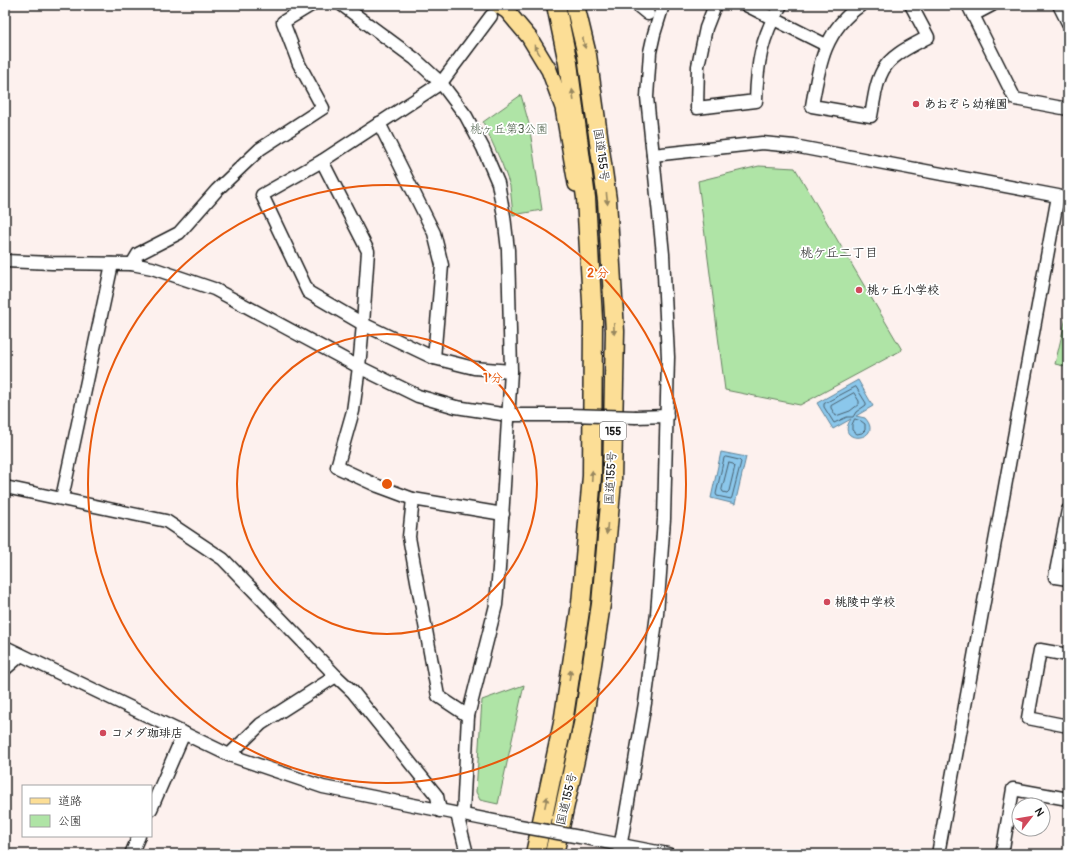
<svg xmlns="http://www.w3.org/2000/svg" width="1073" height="859" viewBox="0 0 1073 859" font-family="Pangolin,'Klee One',sans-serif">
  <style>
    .green { fill: #afe4a6; stroke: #668061 }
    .water { fill: #8bc7eb; stroke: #5f8398 }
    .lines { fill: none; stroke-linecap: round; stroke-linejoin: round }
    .shore { stroke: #48606f; stroke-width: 1 }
    .minor-casing { stroke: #1c1c1c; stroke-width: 15 }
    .major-casing { stroke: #1c1c1c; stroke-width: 18 }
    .highway-casing { stroke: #1c1c1c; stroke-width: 21 }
    .minor { stroke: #fff; stroke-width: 12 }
    .major { stroke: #fcde96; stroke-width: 15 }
    .highway { stroke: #fcde96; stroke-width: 18 }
    .minor-bridge-casing { stroke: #1c1c1c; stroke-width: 15; stroke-linecap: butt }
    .minor-bridge { stroke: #fff; stroke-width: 12 }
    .oneway { fill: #97875f }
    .ring { fill: none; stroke: #e8590c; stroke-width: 2 }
    .poi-dot { fill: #d1495b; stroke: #fff; stroke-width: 1.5 }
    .labels { text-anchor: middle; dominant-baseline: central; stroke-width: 3.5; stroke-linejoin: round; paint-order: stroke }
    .shield { fill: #fff; stroke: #606060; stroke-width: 1 }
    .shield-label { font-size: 11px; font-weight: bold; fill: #1c1c1c }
    .poi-label { font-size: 12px; font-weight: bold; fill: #1c1c1c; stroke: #fff; text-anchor: start }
    .park-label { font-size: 12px; fill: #4f624c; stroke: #fff }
    .street-label { font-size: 12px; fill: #1c1c1c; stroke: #fff }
    .neighbourhood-label { font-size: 13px; fill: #1c1c1c; stroke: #fff }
    .centre { fill: #e8590c; stroke: #fff; stroke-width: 2 }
    .ring-label { font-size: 12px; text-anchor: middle; font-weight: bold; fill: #e8590c; stroke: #fff; stroke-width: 3.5; stroke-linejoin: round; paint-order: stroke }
  </style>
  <rect width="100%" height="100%" fill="#fdf1ee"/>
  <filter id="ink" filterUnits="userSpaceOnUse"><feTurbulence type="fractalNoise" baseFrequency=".025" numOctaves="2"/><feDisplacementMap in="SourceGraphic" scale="8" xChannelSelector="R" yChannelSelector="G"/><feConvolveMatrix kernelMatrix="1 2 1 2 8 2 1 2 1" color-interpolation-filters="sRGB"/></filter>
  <g filter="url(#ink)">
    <g class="green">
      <polygon points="521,95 529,124 542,210 513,215 510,186 502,164 483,122"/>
      <polygon points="759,166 795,168 902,350 800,405 725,390 698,181"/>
      <polygon points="1068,309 1068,367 1055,364"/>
      <polygon points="524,685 498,804 480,800 476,792 482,700"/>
    </g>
    <g class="water">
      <path d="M858 380 873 406 856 416 865 418C886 441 833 446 851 419L833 429 817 403Z"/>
      <polygon points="721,452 746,457 735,504 711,498"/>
    </g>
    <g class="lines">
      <g class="shore">
        <polygon points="856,387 866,403 866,405 856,412 853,417 847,417 834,423 824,407 824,404"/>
        <polygon points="854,393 859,401 859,404 850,411 836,416 831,408 831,406"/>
        <polygon points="855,419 861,421 865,424 865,430 862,433 857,434 852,430 852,425"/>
        <polygon points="726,457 739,460 741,462 732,497 731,499 717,496 716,494 724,458"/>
        <polygon points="729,463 733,464 735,466 729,491 727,493 723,492 722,490"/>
      </g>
      <defs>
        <g id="minor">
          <polyline points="342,5 415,59 441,83 466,116 483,148 498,183 504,216 508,250 511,371 499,568 496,605 468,716 463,815"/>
          <polyline points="637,5 648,14"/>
          <path d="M715 5 706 28 698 66 697 108 756 101C757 64 761 37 781 5"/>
          <polyline points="746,5 826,45"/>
          <path d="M861 5C824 30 819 66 812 106L871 116C874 101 875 84 883 70 892 54 912 46 928 37L911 5"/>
          <polyline points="968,5 1015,99 1068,109"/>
          <polyline points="1059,5 1068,23"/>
          <polyline points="973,15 992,5"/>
          <polyline points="491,16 441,83 322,161 262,195 308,292 363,324 434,358 474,368 511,371"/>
          <polyline points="379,123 434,233 442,265 434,358"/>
          <polyline points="653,155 762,143 794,146 1058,196 938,854"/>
          <polyline points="322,161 368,251 363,324 359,367 353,411 337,467 378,486 413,499 503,514"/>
          <polyline points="5,261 52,263 132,264 152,268 214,289 359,367 418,396 456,407 508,415 569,415"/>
          <polyline points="132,264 138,254 179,233 217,190 260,149 323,108 299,64 283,22 311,5"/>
          <polyline points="636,417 667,416"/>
          <polyline points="5,487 166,521 223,559 336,676 353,692 437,796 440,811"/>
          <polyline points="62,498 112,264"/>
          <polyline points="413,499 409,537 438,696 468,716"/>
          <polyline points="1068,510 1055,577 1068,579"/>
          <polyline points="5,647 229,755 323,787 514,825"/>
          <polyline points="1068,655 1040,650 1028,718 1068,726"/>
          <polyline points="5,669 21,655"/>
          <polyline points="229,755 261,724 336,676"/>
          <polyline points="151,809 184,733"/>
          <polyline points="457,814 467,854"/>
          <polyline points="580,837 668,854"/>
          <polyline points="131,854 139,836"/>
          <polyline points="619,854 645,703 657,614 664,519 668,357 663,254 647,97 650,52 654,34 663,5"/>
          <polyline points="1002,854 1013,789 1068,799"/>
        </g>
        <polyline id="major" points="498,5 507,11 529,37 549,70 563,108 576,184"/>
        <g id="highway">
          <polyline points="535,854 563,723 581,604 592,476 593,319 586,198 568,63 556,5"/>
          <polyline points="554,854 583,724 601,604 612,481 615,331 607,200 587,55 575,5"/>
        </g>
      </defs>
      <use href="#minor" class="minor-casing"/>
      <use href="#major" class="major-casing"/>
      <use href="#highway" class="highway-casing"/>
      <use href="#minor" class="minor"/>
      <use href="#major" class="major"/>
      <use href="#highway" class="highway"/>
      <defs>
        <g id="minor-bridge">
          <polyline points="569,415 636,417"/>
          <polyline points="514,825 580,837"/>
        </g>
      </defs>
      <use href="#minor-bridge" class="minor-bridge-casing"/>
      <use href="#minor-bridge" class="minor-bridge"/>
    </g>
    <defs><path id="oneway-solid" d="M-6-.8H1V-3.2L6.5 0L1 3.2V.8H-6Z"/></defs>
    <g class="oneway">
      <use href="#oneway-solid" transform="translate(584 43) rotate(77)"/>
      <use href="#oneway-solid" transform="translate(537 50) rotate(-120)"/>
      <use href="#oneway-solid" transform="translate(573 95) rotate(-98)"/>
      <use href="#oneway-solid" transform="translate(607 199) rotate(84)"/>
      <use href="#oneway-solid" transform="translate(614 329) rotate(88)"/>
      <use href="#oneway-solid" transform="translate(592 476) rotate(-87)"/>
      <use href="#oneway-solid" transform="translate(607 529) rotate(95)"/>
      <use href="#oneway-solid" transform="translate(570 675) rotate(-81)"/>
      <use href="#oneway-solid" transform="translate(546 802) rotate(-78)"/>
    </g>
  </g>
  <g class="ring">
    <circle cx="387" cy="484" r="150"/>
    <circle cx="387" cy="484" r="299"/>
  </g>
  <g class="poi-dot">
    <circle cx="916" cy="104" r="4"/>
    <circle cx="859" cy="290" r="4"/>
    <circle cx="827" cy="602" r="4"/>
    <circle cx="103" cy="733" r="4"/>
  </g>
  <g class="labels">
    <rect class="shield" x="600" y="422" width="26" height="18" rx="3"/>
    <g class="shield-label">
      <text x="613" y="431">155</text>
    </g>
    <g class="poi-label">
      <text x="924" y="104">あおぞら幼稚園</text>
      <text x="867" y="290">桃ヶ丘小学校</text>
      <text x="835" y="602">桃陵中学校</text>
      <text x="111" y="733">コメダ珈琲店</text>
    </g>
    <g class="park-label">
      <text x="509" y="129">桃ヶ丘第3公園</text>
    </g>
    <g class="street-label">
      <text transform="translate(601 155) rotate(82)">国道155号</text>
      <text transform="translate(611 478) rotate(-87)">国道155号</text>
      <text transform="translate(567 799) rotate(-77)">国道155号</text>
    </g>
    <g class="neighbourhood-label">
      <text x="839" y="253">桃ケ丘二丁目</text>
    </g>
  </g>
  <circle cx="387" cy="484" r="6" class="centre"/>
  <g class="ring-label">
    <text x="598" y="277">2 分</text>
    <text x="493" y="382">1 分</text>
  </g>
  <rect width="1073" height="859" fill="none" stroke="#fff" stroke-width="20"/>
  <rect x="10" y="10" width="1053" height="839" fill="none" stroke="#1c1c1c" stroke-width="1.5" filter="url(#ink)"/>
  <rect x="22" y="785" width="130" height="52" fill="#ffffff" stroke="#a4a4a4"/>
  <rect x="30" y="798" width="20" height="6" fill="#fcde96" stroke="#a4a4a4"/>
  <text x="58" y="805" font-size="12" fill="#1c1c1c">道路</text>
  <rect x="30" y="815" width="20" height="12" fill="#afe4a6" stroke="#a4a4a4"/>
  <text x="58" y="825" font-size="12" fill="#1c1c1c">公園</text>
  <g transform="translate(1031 817) rotate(59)"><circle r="19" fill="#ffffff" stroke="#a4a4a4"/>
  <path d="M0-3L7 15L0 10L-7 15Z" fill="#d1495b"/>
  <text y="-6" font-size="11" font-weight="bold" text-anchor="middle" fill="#1c1c1c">N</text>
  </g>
</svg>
